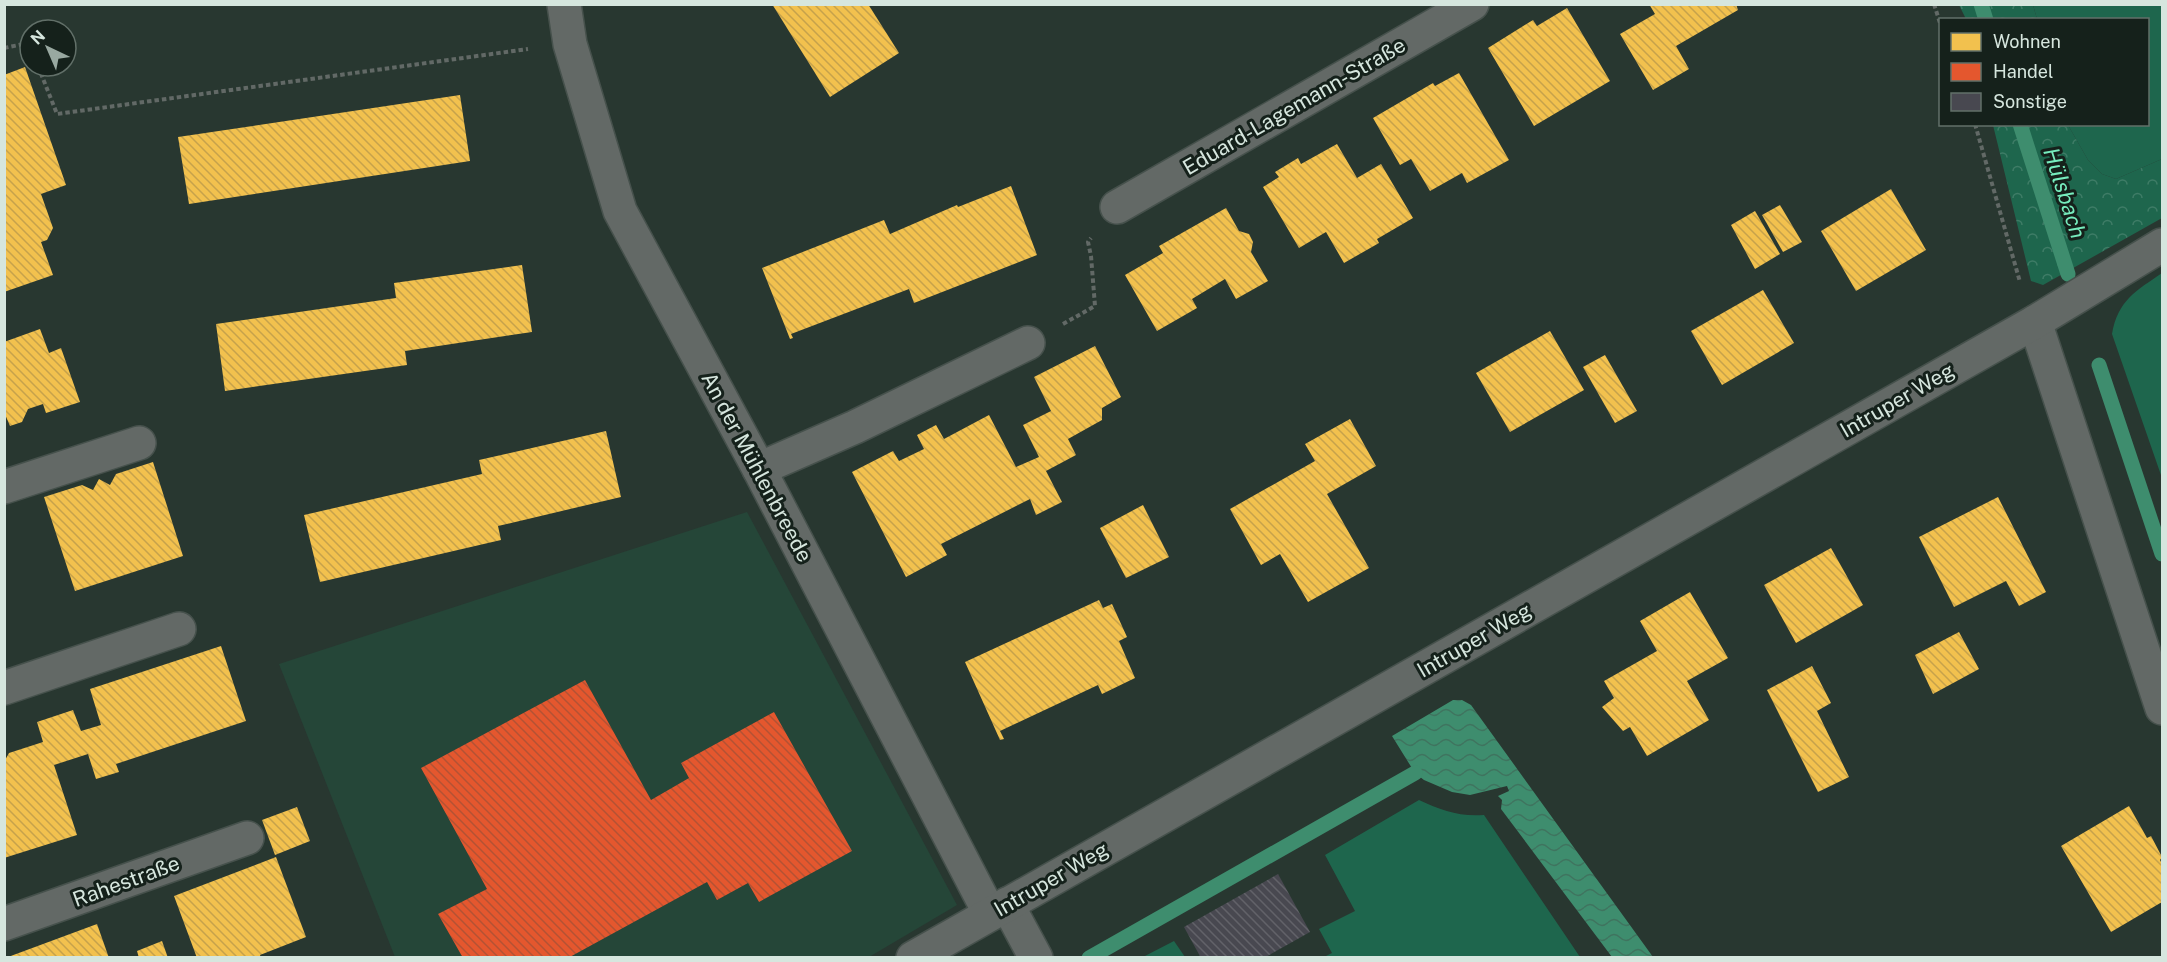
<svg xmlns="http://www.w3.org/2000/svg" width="2167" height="962" viewBox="0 0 2167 962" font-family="'Public Sans',sans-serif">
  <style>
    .built { fill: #254638 }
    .green { fill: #1e664d }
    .forest { fill: url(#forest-crowns) }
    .water { fill: url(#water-waves) }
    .homes { fill: url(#homes-back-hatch) }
    .shops { fill: url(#shops-back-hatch) }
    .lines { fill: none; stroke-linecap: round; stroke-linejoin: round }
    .stream { stroke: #3e8d6e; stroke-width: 15 }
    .building { fill: url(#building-back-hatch) }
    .minor-casing { stroke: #46514c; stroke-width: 36 }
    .path { stroke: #626966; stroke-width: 4; stroke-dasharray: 4.5 3; stroke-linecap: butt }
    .minor { stroke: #636966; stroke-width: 33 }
    .labels { text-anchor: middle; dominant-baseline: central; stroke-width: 6; stroke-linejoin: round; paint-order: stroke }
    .street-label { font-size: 21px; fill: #d6e6de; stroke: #15211b }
    .water-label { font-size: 22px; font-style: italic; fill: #76ecbd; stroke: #15211b }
  </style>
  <defs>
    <pattern id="forest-crowns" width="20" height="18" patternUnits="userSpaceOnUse" patternTransform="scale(1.5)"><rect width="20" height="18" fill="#1e664d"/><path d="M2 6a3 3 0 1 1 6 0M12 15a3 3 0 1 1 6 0" fill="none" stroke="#3e7c66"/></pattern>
    <pattern id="water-waves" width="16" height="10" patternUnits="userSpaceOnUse" patternTransform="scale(1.5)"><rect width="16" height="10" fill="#3e8d6e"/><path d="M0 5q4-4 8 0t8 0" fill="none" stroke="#3f745f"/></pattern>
    <pattern id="homes-back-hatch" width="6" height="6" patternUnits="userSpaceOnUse" patternTransform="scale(1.5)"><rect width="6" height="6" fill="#f2c14e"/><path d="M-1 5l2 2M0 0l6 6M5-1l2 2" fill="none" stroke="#c6a24b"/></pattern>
    <pattern id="shops-back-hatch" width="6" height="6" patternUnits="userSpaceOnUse" patternTransform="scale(1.5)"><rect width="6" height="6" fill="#e4572e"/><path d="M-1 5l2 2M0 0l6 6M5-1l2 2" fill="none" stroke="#b35234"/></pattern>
    <pattern id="building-back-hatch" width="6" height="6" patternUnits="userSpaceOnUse" patternTransform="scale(1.5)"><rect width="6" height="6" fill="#484850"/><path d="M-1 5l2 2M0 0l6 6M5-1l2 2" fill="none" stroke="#626269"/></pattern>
  </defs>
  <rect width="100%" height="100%" fill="#283730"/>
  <polygon class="built" points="747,512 957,905 869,957 395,957 279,664"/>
  <g class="green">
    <polygon points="2033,5 2162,5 2162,159 2116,179 2102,174 2088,160 2068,125 2148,124 2148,20 2037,19"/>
    <path d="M2162 273V478L2112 334C2118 300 2136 291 2162 273Z"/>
    <path d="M1419 800C1441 810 1459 817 1484 815L1580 957H1324L1332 953 1319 929 1355 911 1325 855Z"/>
    <polygon points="1174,941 1185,957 1143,957"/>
  </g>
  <g class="forest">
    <polygon points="1959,5 2033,5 2037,19 1966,19"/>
    <polygon points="1993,125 2068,125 2088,160 2102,174 2116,179 2162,159 2162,218 2043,285 2031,281"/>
  </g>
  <polygon class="water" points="1453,700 1462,700 1471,705 1653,957 1612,957 1501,809 1502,800 1498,796 1509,791 1507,786 1470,795 1452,792 1424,780 1415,773 1392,736"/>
  <g class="homes">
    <polygon points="772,4 868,4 899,53 830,97"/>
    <polygon points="1649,4 1736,4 1738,10 1676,46 1689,69 1653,90 1620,34 1655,14"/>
    <polygon points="1567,8 1610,81 1534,126 1488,48 1533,20 1537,26"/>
    <polygon points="25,67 66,185 41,194 53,228 47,240 41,242 53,275 4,292 4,75"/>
    <polygon points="1459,73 1509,160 1467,183 1462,173 1430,191 1411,159 1400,165 1373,118 1433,83 1435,86"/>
    <polygon points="460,95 470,161 189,204 178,137"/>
    <polygon points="1337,144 1357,178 1381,164 1413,218 1377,239 1379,243 1344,263 1326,232 1299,248 1263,187 1279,177 1275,172 1298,158 1301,164"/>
    <polygon points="1011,186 1037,255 914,303 909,289 791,334 793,338 790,339 762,268 884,220 890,234 957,205 958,207"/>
    <polygon points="1891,189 1926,250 1856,291 1821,231"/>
    <polygon points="1780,205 1802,242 1783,252 1762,215"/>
    <polygon points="1226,208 1239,231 1249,234 1253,242 1251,252 1268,281 1236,299 1225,279 1192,299 1197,308 1157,331 1125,275 1163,253 1159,246"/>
    <polygon points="1755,211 1780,254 1755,269 1731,225"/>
    <polygon points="522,265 532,332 405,351 407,365 225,391 216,324 396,298 394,283"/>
    <polygon points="1763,290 1794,343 1722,385 1691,331"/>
    <polygon points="40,329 49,353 61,348 80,402 46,413 43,404 28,409 22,422 10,426 4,412 4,342"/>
    <polygon points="1550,331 1584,390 1510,432 1476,373"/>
    <polygon points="1095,346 1121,397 1102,408 1102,420 1068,439 1076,455 1046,471 1062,502 1036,515 1030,499 941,544 947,555 906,577 852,472 893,451 899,461 924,449 917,435 936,425 944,439 989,415 1016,467 1039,457 1023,425 1051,411 1034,377"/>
    <polygon points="1605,355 1637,411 1615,423 1583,367"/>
    <polygon points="1350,419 1376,466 1327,494 1369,568 1308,602 1280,554 1261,565 1230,509 1315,461 1305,444"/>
    <polygon points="606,431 621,497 498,526 501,540 320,582 304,515 482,474 479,460"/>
    <polygon points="153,462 183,556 75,591 44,497 82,485 93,490 99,479 110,485 116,474"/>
    <polygon points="1998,497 2046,592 2019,606 2006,581 1954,607 1919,537"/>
    <polygon points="1143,505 1169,557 1126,578 1100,528"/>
    <polygon points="1831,548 1863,605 1796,643 1764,585"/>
    <polygon points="1690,592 1728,658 1687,681 1709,720 1647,756 1630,727 1623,731 1602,707 1614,698 1604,681 1657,651 1640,621"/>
    <polygon points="1099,600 1103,608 1112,604 1127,637 1119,641 1135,678 1102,694 1098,685 1000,731 1004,739 1000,740 965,662"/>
    <polygon points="1959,632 1979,669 1933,694 1915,655"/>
    <polygon points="221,646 246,721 116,764 119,772 96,779 88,754 54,765 77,835 4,858 4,762 9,753 43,742 37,722 73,710 81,731 101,725 90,689"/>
    <polygon points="1812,666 1831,703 1817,711 1849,777 1818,792 1767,690"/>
    <polygon points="2129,806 2147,838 2151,836 2162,857 2160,860 2162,864 2162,902 2111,932 2061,846"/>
    <polygon points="297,807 310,841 275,855 262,820"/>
    <polygon points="276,857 306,937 260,955 261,958 197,958 174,896"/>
    <polygon points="97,924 109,958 8,958 8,957"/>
    <polygon points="162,941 168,958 139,958 137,951"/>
  </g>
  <polygon class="shops" points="585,680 651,800 689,778 681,763 774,712 852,851 759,902 748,883 717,900 707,882 568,958 463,958 438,914 487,889 421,768"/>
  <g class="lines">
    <g class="stream">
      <polyline points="1981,4 1986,20"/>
      <polyline points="2020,124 2068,274"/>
      <polyline points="2099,365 2162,554"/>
      <polyline points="1089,958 1415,773"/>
    </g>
  </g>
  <polygon class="building" points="1278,874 1310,932 1264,958 1201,958 1184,927"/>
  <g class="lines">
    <defs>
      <g id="minor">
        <polyline points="564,4 570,44 620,211 759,469 990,914"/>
        <polyline points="1117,207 1472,4"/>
        <polyline points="2035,322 2162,708"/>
        <polyline points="759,469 855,427 1028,343"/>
        <polyline points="4,487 139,443"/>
        <polyline points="4,688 179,629"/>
        <polyline points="1007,904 1036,958"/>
        <polyline points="4,924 247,838"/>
        <polyline points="913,958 2035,322 2162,245"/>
      </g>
    </defs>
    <use href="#minor" class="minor-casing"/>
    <g class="path">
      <polyline points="1934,4 1940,23"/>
      <polyline points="4,48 29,43 30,44"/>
      <polyline points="38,66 57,114 528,49"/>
      <polyline points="1975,124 2020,282"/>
      <polyline points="1063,324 1095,306 1091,256 1088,242 1091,238"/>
    </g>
    <use href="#minor" class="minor"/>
  </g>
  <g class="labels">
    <g class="street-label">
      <text transform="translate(1294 106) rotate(-30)">Eduard-Lagemann-Straße</text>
      <text transform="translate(1897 400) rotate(-30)">Intruper Weg</text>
      <text transform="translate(757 467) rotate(62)">An der Mühlenbreede</text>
      <text transform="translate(1474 640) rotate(-30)">Intruper Weg</text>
      <text transform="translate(1051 879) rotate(-30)">Intruper Weg</text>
      <text transform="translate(126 881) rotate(-20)">Rahestraße</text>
    </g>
    <g class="water-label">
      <text transform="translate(2065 193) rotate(72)">Hülsbach</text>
    </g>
  </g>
  <rect width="2167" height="962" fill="none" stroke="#d6e6de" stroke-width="12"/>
  <rect x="1939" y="18" width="210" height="108" fill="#15211b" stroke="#627069" stroke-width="1.5"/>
  <rect x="1951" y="33" width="30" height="18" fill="#f2c14e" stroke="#627069" stroke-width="1.5"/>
  <text x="1993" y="48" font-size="18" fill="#d6e6de">Wohnen</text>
  <rect x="1951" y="63" width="30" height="18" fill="#e4572e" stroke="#627069" stroke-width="1.5"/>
  <text x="1993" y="78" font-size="18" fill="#d6e6de">Handel</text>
  <rect x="1951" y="93" width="30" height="18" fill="#484850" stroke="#627069" stroke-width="1.5"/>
  <text x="1993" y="108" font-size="18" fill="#d6e6de">Sonstige</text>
  <g transform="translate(48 48) rotate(316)"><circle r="28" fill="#15211b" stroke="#627069" stroke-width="1.5"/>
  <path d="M0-4.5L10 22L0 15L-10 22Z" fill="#99a9a1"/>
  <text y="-9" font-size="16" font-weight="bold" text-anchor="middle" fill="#d6e6de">N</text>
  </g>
</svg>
